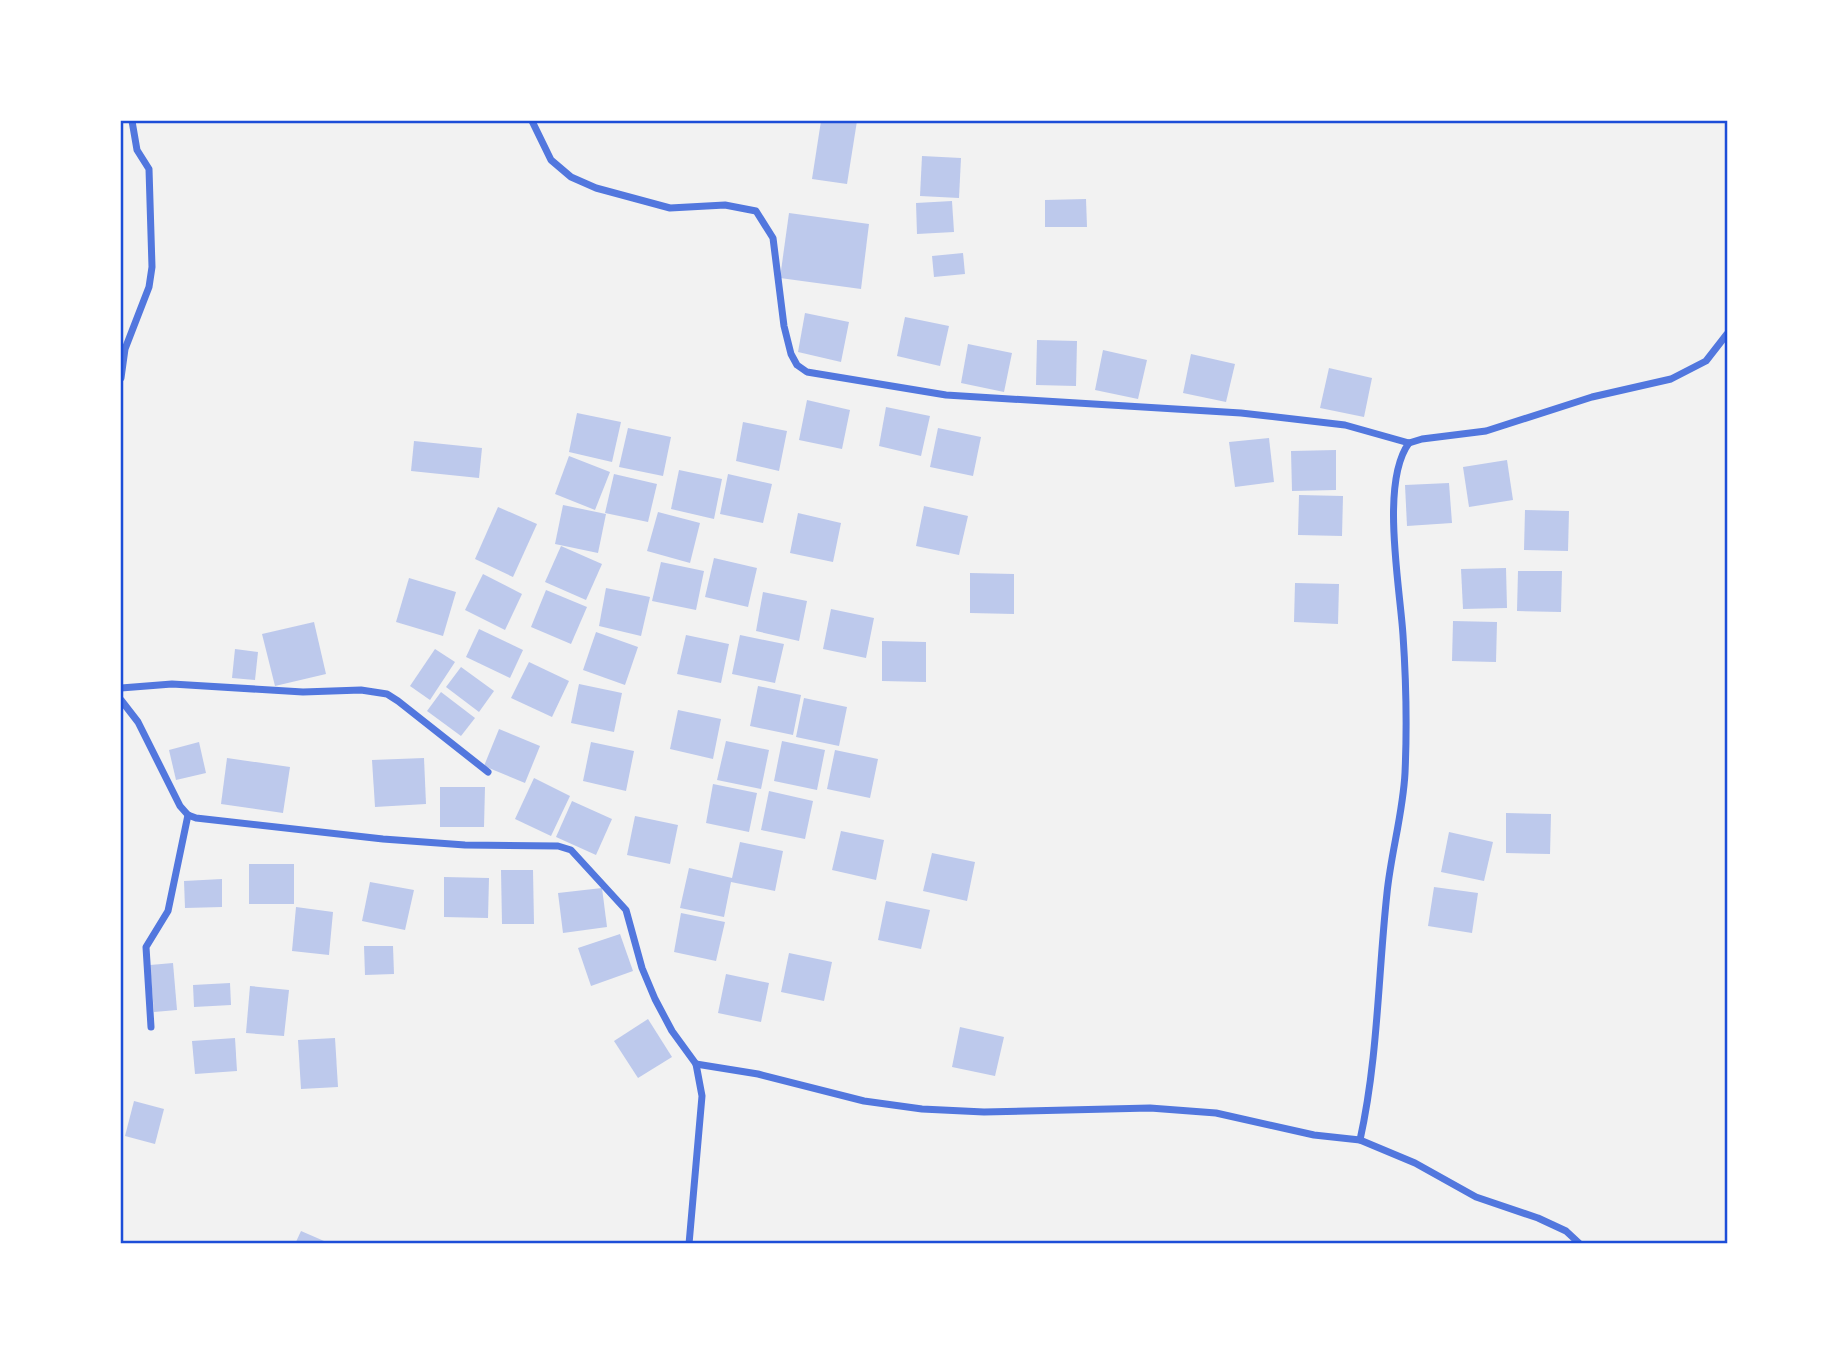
<svg xmlns="http://www.w3.org/2000/svg" width="1848" height="1365" viewBox="0 0 1848 1365" font-family="Quicksand,sans-serif">
  <style>
    .building { fill: #bdc9ec }
    .lines { fill: none; stroke-linecap: round; stroke-linejoin: round }
    .minor { stroke: #5277de; stroke-width: 7 }
    .neatline { fill: none; stroke: #1d4ed8; stroke-width: 2.5 }
  </style>
  <rect width="100%" height="100%" fill="#f2f2f2"/>
  <g class="building">
    <polygon points="821,121 857,121 847,184 812,179"/>
    <polygon points="922,156 961,158 959,198 920,196"/>
    <polygon points="1086,199 1087,227 1045,227 1045,200"/>
    <polygon points="952,201 954,232 917,234 916,203"/>
    <polygon points="789,213 869,224 861,289 780,278"/>
    <polygon points="963,253 965,274 934,277 932,256"/>
    <polygon points="805,313 849,322 841,362 798,352"/>
    <polygon points="905,317 949,326 940,366 897,356"/>
    <polygon points="1037,340 1077,341 1076,386 1036,385"/>
    <polygon points="968,344 1012,353 1004,392 961,383"/>
    <polygon points="1103,350 1147,360 1138,399 1095,390"/>
    <polygon points="1191,354 1235,364 1226,402 1183,393"/>
    <polygon points="1329,368 1372,378 1364,417 1320,408"/>
    <polygon points="807,400 850,410 842,449 799,440"/>
    <polygon points="886,407 930,416 921,456 879,446"/>
    <polygon points="577,413 621,422 612,462 569,452"/>
    <polygon points="743,422 787,431 779,471 736,461"/>
    <polygon points="628,428 671,437 663,476 619,467"/>
    <polygon points="938,428 981,437 973,476 930,467"/>
    <polygon points="1269,438 1274,482 1235,487 1229,442"/>
    <polygon points="414,441 482,448 479,478 411,471"/>
    <polygon points="1336,450 1336,490 1292,491 1291,451"/>
    <polygon points="569,456 610,472 595,510 555,494"/>
    <polygon points="1507,460 1513,500 1469,507 1463,467"/>
    <polygon points="679,470 722,479 714,519 671,509"/>
    <polygon points="614,474 657,484 648,522 605,513"/>
    <polygon points="728,474 772,484 763,523 720,514"/>
    <polygon points="1449,483 1452,523 1407,526 1405,485"/>
    <polygon points="1299,495 1343,496 1342,536 1298,535"/>
    <polygon points="563,505 606,514 598,553 555,544"/>
    <polygon points="924,506 968,516 959,555 916,546"/>
    <polygon points="498,507 537,524 513,577 475,559"/>
    <polygon points="1525,510 1569,511 1568,551 1524,550"/>
    <polygon points="658,512 700,523 690,563 647,551"/>
    <polygon points="798,513 841,523 833,562 790,553"/>
    <polygon points="561,546 602,564 586,600 545,582"/>
    <polygon points="714,558 757,568 748,607 705,597"/>
    <polygon points="661,562 704,571 696,610 652,601"/>
    <polygon points="1506,568 1507,608 1463,609 1461,569"/>
    <polygon points="1518,571 1562,571 1561,612 1517,611"/>
    <polygon points="970,573 1014,574 1014,614 970,613"/>
    <polygon points="483,574 522,594 505,630 465,610"/>
    <polygon points="409,578 456,592 443,636 396,622"/>
    <polygon points="1295,583 1339,584 1338,624 1294,622"/>
    <polygon points="606,588 650,597 641,636 599,626"/>
    <polygon points="546,590 587,607 571,644 531,627"/>
    <polygon points="763,592 807,601 799,641 756,631"/>
    <polygon points="831,609 874,618 866,658 823,649"/>
    <polygon points="1453,621 1497,622 1496,662 1452,661"/>
    <polygon points="314,622 326,674 275,686 262,634"/>
    <polygon points="479,629 523,650 510,678 466,657"/>
    <polygon points="596,632 638,647 625,685 583,670"/>
    <polygon points="686,635 729,644 721,683 677,674"/>
    <polygon points="740,635 784,644 775,683 732,674"/>
    <polygon points="882,641 926,642 926,682 882,681"/>
    <polygon points="235,649 258,652 255,680 232,678"/>
    <polygon points="435,649 455,662 430,700 410,686"/>
    <polygon points="529,662 569,681 552,717 511,698"/>
    <polygon points="461,667 494,691 479,712 446,687"/>
    <polygon points="579,684 622,693 614,732 571,723"/>
    <polygon points="758,686 801,695 793,735 750,726"/>
    <polygon points="441,692 475,718 461,736 427,711"/>
    <polygon points="804,698 847,707 839,746 796,737"/>
    <polygon points="678,710 721,719 713,759 670,749"/>
    <polygon points="499,729 540,746 525,783 484,766"/>
    <polygon points="726,741 769,750 761,789 717,780"/>
    <polygon points="782,741 825,750 817,790 774,781"/>
    <polygon points="199,742 206,773 176,780 169,750"/>
    <polygon points="591,742 634,751 626,791 583,781"/>
    <polygon points="835,750 878,759 870,798 827,789"/>
    <polygon points="227,758 290,767 283,813 221,804"/>
    <polygon points="424,758 426,804 375,807 372,760"/>
    <polygon points="534,778 570,796 551,836 515,819"/>
    <polygon points="713,784 757,793 749,832 706,823"/>
    <polygon points="440,787 485,787 484,827 440,827"/>
    <polygon points="769,791 813,801 805,839 761,830"/>
    <polygon points="572,801 612,819 596,855 556,837"/>
    <polygon points="1506,813 1551,814 1550,854 1506,853"/>
    <polygon points="635,816 678,825 670,864 627,855"/>
    <polygon points="841,831 884,840 876,880 832,870"/>
    <polygon points="1449,832 1493,842 1484,881 1441,872"/>
    <polygon points="740,842 783,851 775,891 731,882 724,917 680,908 689,868 732,878"/>
    <polygon points="932,853 975,862 967,901 923,891"/>
    <rect x="249" y="864" width="45" height="40"/>
    <polygon points="501,870 533,870 534,924 502,924"/>
    <polygon points="444,877 489,878 488,918 444,917"/>
    <polygon points="222,879 222,907 185,908 184,881"/>
    <polygon points="370,882 414,890 405,930 362,921"/>
    <polygon points="1434,887 1478,893 1472,933 1428,926"/>
    <polygon points="602,888 607,927 563,933 558,893"/>
    <polygon points="886,901 930,910 921,949 878,940"/>
    <polygon points="296,907 333,912 329,955 292,951"/>
    <polygon points="681,913 725,922 716,961 674,952"/>
    <polygon points="620,934 633,971 591,986 578,948"/>
    <polygon points="364,946 393,946 394,974 365,975"/>
    <polygon points="789,953 832,962 824,1001 781,992"/>
    <polygon points="173,963 177,1010 154,1012 150,965"/>
    <polygon points="726,974 769,983 761,1022 718,1013"/>
    <polygon points="230,983 231,1005 194,1007 193,985"/>
    <polygon points="250,986 289,990 284,1036 246,1033"/>
    <polygon points="648,1019 672,1057 638,1078 614,1041"/>
    <polygon points="960,1027 1004,1037 995,1076 952,1067"/>
    <polygon points="235,1038 237,1071 195,1074 192,1041"/>
    <polygon points="335,1038 338,1087 301,1089 298,1040"/>
    <polygon points="134,1101 164,1109 155,1144 125,1136"/>
    <polygon points="301,1231 331,1244 295,1244"/>
  </g>
  <g class="lines">
    <g class="minor">
      <polyline points="532,121 551,160 571,177 596,188 670,208 725,205 756,211 773,238 784,326 791,354 797,365 807,372 946,395 1241,413 1345,425 1409,443 1422,439 1486,431 1592,397 1671,379 1706,361 1727,334"/>
      <polyline points="121,378 125,349 149,287 152,267 149,169 137,150 132,121"/>
      <polyline points="121,688 172,684 303,692 361,690 387,694 398,701 488,772"/>
      <polyline points="121,700 138,722 180,806 188,815 196,818 383,839 465,845 558,846 571,850 626,910 642,968 655,999 672,1031 696,1064 702,1096 689,1244"/>
      <polyline points="151,1027 146,947 168,911 188,815"/>
      <polyline points="696,1064 758,1074 864,1101 922,1109 984,1112 1150,1108 1216,1113 1314,1135 1360,1140 1415,1163 1476,1197 1538,1218 1566,1231 1580,1244"/>
      <path d="M1360 1140C1378 1059 1378 976 1387 893 1391 853 1403 813 1405 773 1407 729 1406 679 1403 635 1400 587 1380 482 1409 443"/>
    </g>
  </g>
  <rect width="1848" height="1365" fill="none" stroke="#ffffff" stroke-width="245"/>
  <rect x="122" y="122" width="1604" height="1120" class="neatline"/>
</svg>
